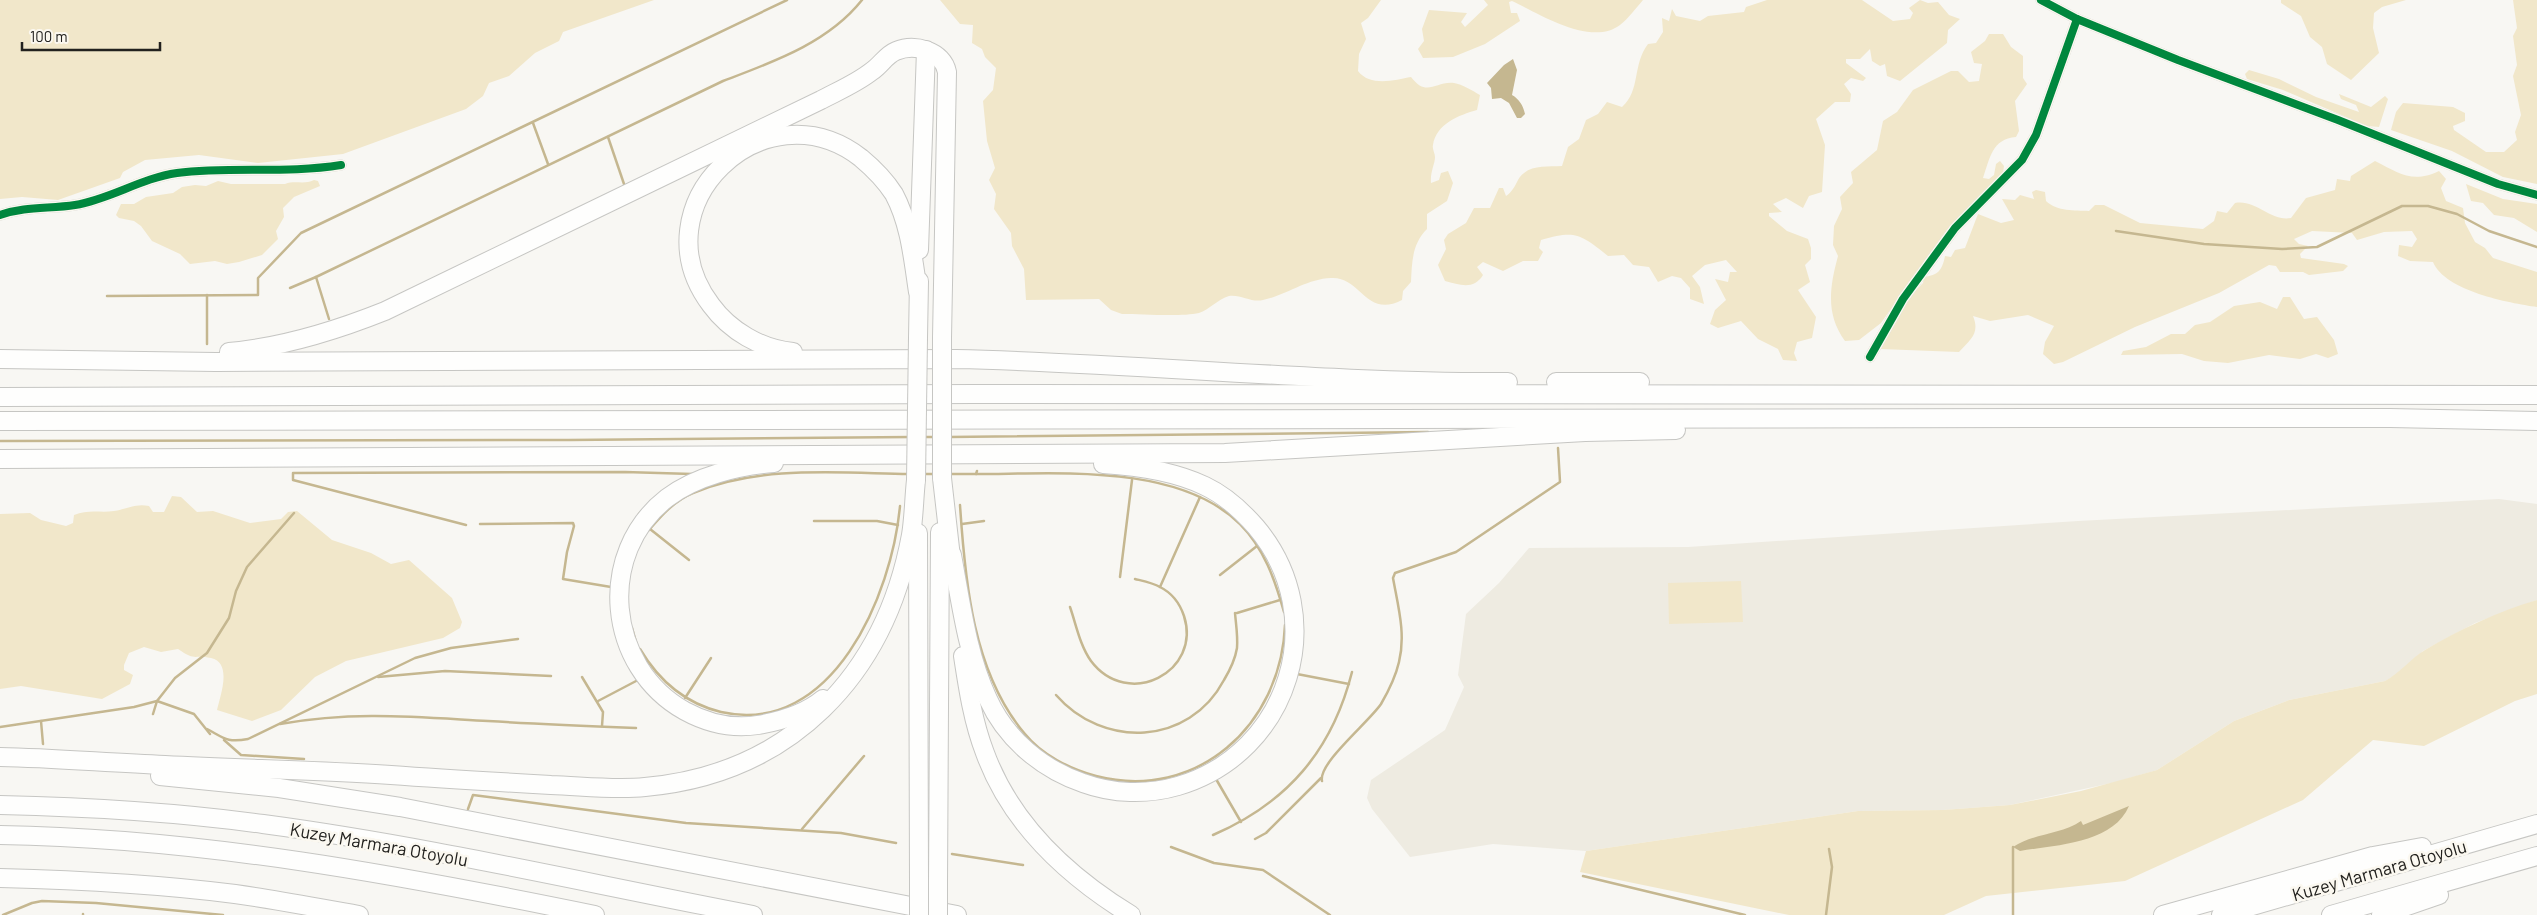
<svg xmlns="http://www.w3.org/2000/svg" width="2537" height="915" viewBox="0 0 2537 915" font-family="Barlow,sans-serif">
  <style>
    .built { fill: #eeebe1 }
    .green { fill: #f1e7ca }
    .water { fill: #c5b790 }
    .lines { fill: none; stroke-linecap: round; stroke-linejoin: round }
    .stream { stroke: #c5b790; stroke-width: 2.5 }
    .street-casing { stroke: #c6c6c3; stroke-width: 11 }
    .highway-casing { stroke: #c6c6c3; stroke-width: 20 }
    .street { stroke: #fefefd; stroke-width: 9 }
    .highway { stroke: #fefefd; stroke-width: 18 }
    .highway-bridge-casing { stroke: #c6c6c3; stroke-width: 20; stroke-linecap: butt }
    .highway-bridge { stroke: #fefefd; stroke-width: 18 }
    .cycleway-casing { stroke: #fbf8f0; stroke-width: 11 }
    .cycleway { stroke: #00873e; stroke-width: 8 }
    .labels { text-anchor: middle; dominant-baseline: central; stroke-width: 5; stroke-linejoin: round; paint-order: stroke }
    .street-label { font-size: 18px; fill: #22211e; stroke: #fbf8f0 }
  </style>
  <rect width="100%" height="100%" fill="#f8f7f3"/>
  <polygon class="built" points="2499,499 2537,504 2537,600 2475,623 2423,651 2396,675 2385,681 2289,700 2234,721 2157,770 2116,782 2010,805 1943,810 1858,811 1586,851 1493,844 1410,857 1372,809 1367,798 1371,780 1445,730 1464,687 1458,675 1466,614 1499,583 1529,548 1688,547 2078,521"/>
  <g class="green">
    <polygon points="0,0 654,0 563,32 559,41 535,53 509,76 489,83 483,96 466,109 343,154 258,163 199,155 145,160 123,172 120,178 58,200 22,197 0,199"/>
    <path d="M940 0H1381L1368 18 1361 23 1366 39 1359 54 1358 71C1370 87 1395 80 1411 77 1427 98 1435 81 1454 83 1462 84 1473 91 1480 95L1477 110C1459 115 1436 124 1433 145 1432 149 1435 153 1435 157 1435 164 1430 172 1431 183L1439 180 1441 173 1448 171 1453 183 1447 201 1427 214V229C1412 244 1412 262 1411 282L1403 291 1402 300C1366 319 1361 276 1331 278 1306 279 1287 295 1263 300 1252 303 1240 294 1229 296 1218 299 1209 310 1199 313 1181 317 1142 314 1122 314L1111 310 1099 299 1026 300 1024 269 1012 246 1011 233 994 209 996 194 989 180 995 168 987 141 983 101 993 90 996 68 985 57 982 49 972 43 973 25 960 24Z"/>
    <path d="M1484 0H1643C1636 8 1628 19 1620 25 1591 47 1540 14 1512 1L1509 2 1511 13H1517L1520 21 1485 44 1453 57 1423 58 1418 49 1424 41 1422 29 1429 10 1467 13 1461 22 1465 27 1488 5Z"/>
    <path d="M1767 0H1862L1893 21 1910 19 1913 13 1909 8 1920 0 1928 3 1938 2 1949 15 1960 19 1948 30 1947 43 1900 81 1887 76 1885 64 1880 66 1872 61 1870 49 1860 59H1846V63L1866 78 1863 81 1851 78 1844 84 1851 94 1850 102H1835L1816 119 1825 145 1822 192 1809 196 1803 208 1786 198 1773 204 1782 212 1769 213V216L1787 231 1808 239 1811 248V259L1805 265 1810 282 1798 290 1816 317 1812 338 1797 342 1794 353 1797 361 1783 360 1778 349 1758 339 1741 321 1718 328 1710 324 1715 310 1726 300 1715 279 1728 282 1730 272H1737L1726 260 1705 265 1692 276 1700 287 1704 304 1690 299V288L1681 278 1672 276 1658 282 1649 267 1633 265 1624 255 1608 256C1580 234 1576 230 1541 240L1539 248 1543 252 1538 261H1523L1503 271 1483 262 1477 267 1483 275C1474 290 1460 285 1445 281L1438 265 1446 249 1444 240 1448 234 1466 223 1474 208H1490L1499 188H1503L1506 196C1512 192 1515 186 1518 180 1527 164 1546 167 1562 166L1568 147 1579 139 1586 120 1598 114 1607 102 1622 107C1641 90 1632 65 1648 44L1656 43 1663 32 1662 18 1669 21 1672 9 1676 16 1700 21 1708 16 1744 12 1746 7Z"/>
    <polygon points="2281,0 2406,0 2382,7 2374,13 2373,28 2379,53 2351,80 2327,64 2322,47 2310,37 2301,16 2281,3"/>
    <polygon points="2513,0 2537,0 2537,184 2503,177 2452,151 2391,130 2396,112 2403,103 2453,107 2465,113 2465,121 2453,126 2454,130 2486,152 2504,152 2517,140 2515,132 2521,115 2513,76 2517,65 2513,36 2517,28"/>
    <path d="M1989 34H2003L2011 47 2023 56V78L2027 84 2015 101 2019 131 2016 137C1992 139 1990 158 1983 178L1989 179 1994 175 1996 164 2000 161 2004 166 2003 173 1945 233 1881 323 1859 340 1845 341C1825 314 1830 286 1838 256L1833 245 1834 226 1842 209 1840 197 1853 183 1851 172 1877 150 1883 121 1897 112 1913 90 1951 71H1958L1969 82 1979 81 1982 64 1974 63 1971 52 1985 41Z"/>
    <polygon points="2249,70 2279,79 2316,97 2359,112 2356,105 2341,99 2339,94 2371,107 2385,96 2388,99 2379,127 2367,126 2283,90 2247,79 2245,74"/>
    <path d="M2375 161C2399 173 2412 184 2439 171L2446 179 2441 188 2446 201 2463 208 2465 223 2475 242 2485 248 2493 258 2537 272V307C2509 303 2445 291 2433 262L2410 261 2398 256 2399 245 2412 247 2417 239 2412 231 2384 232 2357 240 2352 233 2312 231 2294 239 2299 244 2308 246 2300 254 2301 258 2344 264 2348 266 2343 271 2309 275 2303 272H2280L2276 266 2269 265 2219 293 2135 327 2063 362 2054 364 2043 354 2045 342 2054 326 2028 315 1990 321 1973 316C1980 333 1971 339 1959 352L1880 349 1904 302 1923 283 1924 277C1938 275 1942 271 1945 256L1951 257 1955 250 1965 248 1978 214 2001 223 2014 220 2002 199 2015 200 2020 195 2034 199 2032 192 2036 190 2045 192 2046 201C2058 212 2074 210 2089 211L2095 205H2104L2140 223 2203 229 2214 221 2217 211 2227 213 2235 203C2256 199 2271 222 2291 218L2306 198 2335 190 2337 179 2350 181 2351 176Z"/>
    <path d="M314 180 318 181 320 186 294 197 283 208 284 217 276 231 278 239 262 255 239 262 227 264 215 261 190 264 180 254 152 241 141 226 134 221 119 218 116 215 121 204H134L146 197 173 193 182 187 195 185 206 186 218 181 231 184H285C295 180 304 185 314 180Z"/>
    <polygon points="2466,184 2503,199 2537,204 2537,232 2514,218 2494,215 2483,203 2471,201"/>
    <polygon points="2283,297 2290,297 2304,319 2317,317 2334,340 2338,354 2328,358 2316,354 2300,359 2269,355 2228,363 2204,361 2182,354 2121,355 2123,351 2146,347 2171,334 2185,334 2195,325 2210,322 2234,306 2260,302 2277,309"/>
    <path d="M172 496 181 497 197 512 213 511 250 523 281 519 288 512 297 511 332 540 371 553 391 564 409 560 452 598 462 622 460 628 443 638 346 661 315 677 281 710 252 721 217 710C220 696 233 663 211 658 193 654 197 662 178 649L161 652 144 647 129 653 124 665V670L133 675 130 684 102 699 21 686 0 689V514L30 513 41 520 66 526 73 523 74 515C88 509 100 513 114 511 127 509 136 503 149 506L153 512H164Z"/>
    <polygon points="1741,581 1743,622 1669,624 1668,583"/>
    <path d="M2537 600V694L2515 701 2424 746 2373 740 2303 800 2125 881 1986 896 1944 915H1789L1580 872 1586 851 1858 811 1943 810 2010 805 2081 791 2157 770 2234 721 2289 700 2385 681C2400 673 2410 659 2425 650 2459 630 2498 611 2537 600Z"/>
  </g>
  <g class="water">
    <path d="M1513 59 1517 70 1512 95C1519 99 1523 105 1525 114L1521 118H1517L1509 103 1501 98 1492 99 1491 88 1487 83 1504 65Z"/>
    <path d="M2129 806C2113 844 2054 845 2020 851L2013 847C2034 833 2060 835 2081 821L2083 825Z"/>
  </g>
  <g class="lines">
    <g class="stream">
      <polyline points="533,123 548,164"/>
      <polyline points="608,137 624,184"/>
      <polyline points="2116,231 2204,244 2282,249 2317,247 2402,206 2428,206 2457,214 2489,231 2537,247"/>
      <path d="M316 277 723 81C773 62 828 43 862 0"/>
      <polyline points="290,288 316,277 329,319"/>
      <polyline points="207,295 207,344"/>
      <polyline points="107,296 258,295 258,278 301,233 787,0"/>
      <polyline points="924,437 936,437"/>
      <polyline points="949,437 1428,432"/>
      <polyline points="0,441 569,440 911,437"/>
      <polyline points="922,474 934,474"/>
      <polyline points="947,474 976,474 977,471"/>
      <path d="M976 474C1057 474 1178 463 1240 524 1264 548 1275 580 1284 612"/>
      <path d="M960 505C965 582 973 673 1025 734 1042 755 1070 769 1096 776 1197 802 1281 725 1285 625"/>
      <polyline points="639,514 653,500"/>
      <polyline points="814,521 877,521 898,525"/>
      <polyline points="480,524 573,523 574,526 567,552 563,579 611,587"/>
      <polyline points="962,524 984,521"/>
      <polyline points="466,525 293,480 293,473 625,472 692,474"/>
      <polyline points="631,526 636,519"/>
      <polyline points="650,529 689,560"/>
      <path d="M649 530C661 516 675 500 693 493 760 465 838 473 909 474"/>
      <polyline points="1220,575 1257,546"/>
      <polyline points="1120,577 1132,480"/>
      <polyline points="1160,587 1200,497"/>
      <path d="M1070 607C1076 624 1080 646 1091 661 1128 710 1202 672 1184 616 1180 604 1172 593 1160 587 1153 583 1143 581 1135 579"/>
      <polyline points="1237,613 1280,600"/>
      <polyline points="632,628 636,642"/>
      <path d="M640 649C659 681 684 703 721 712 833 737 892 594 900 506"/>
      <polyline points="1297,674 1349,684"/>
      <polyline points="378,677 445,671 551,676"/>
      <polyline points="582,677 603,712 602,726"/>
      <path d="M1056 695C1103 749 1189 746 1224 680 1230 670 1235 660 1237 648 1238 636 1236 625 1235 613"/>
      <polyline points="685,698 711,658"/>
      <polyline points="598,701 638,680"/>
      <polyline points="153,714 157,701 175,678 207,653 229,618 236,591 247,567 294,513"/>
      <polyline points="41,721 43,744"/>
      <path d="M280 724C355 711 414 717 488 721 538 724 587 726 636 728"/>
      <polyline points="0,727 134,707 157,701 194,714 210,734"/>
      <path d="M207 729C224 738 227 743 248 739L415 658 451 648 518 639"/>
      <polyline points="224,740 241,755 304,759"/>
      <polyline points="1216,779 1241,822"/>
      <path d="M1322 781C1318 763 1369 722 1381 704 1388 692 1396 675 1399 662 1406 634 1398 606 1393 578L1395 573 1456 552 1560 482 1558 448"/>
      <polyline points="468,809 473,795 686,823 841,833 896,843"/>
      <polyline points="802,829 864,756"/>
      <path d="M1213 835C1287 803 1332 751 1352 672"/>
      <polyline points="1255,839 1266,833 1321,778"/>
      <polyline points="1171,847 1214,863 1263,870 1330,915"/>
      <polyline points="952,854 1023,865"/>
      <polyline points="1583,876 1745,915"/>
      <polyline points="3,915 32,903 42,901 96,903 223,915"/>
      <polyline points="83,915 83,914"/>
      <polyline points="1826,915 1832,867 1829,849"/>
      <polyline points="2013,915 2013,847"/>
    </g>
    <defs>
      <g id="street">
        <polyline points="2041,0 2077,19 2178,60 2338,120 2498,184 2537,195"/>
        <path d="M0 215C25 206 50 209 75 205 111 199 141 178 177 173 231 166 286 174 341 165"/>
        <polyline points="1870,357 1903,299 1955,228 2022,160 2036,135 2077,19"/>
      </g>
      <g id="highway">
        <polyline points="919,250 926,50"/>
        <polyline points="918,338 919,281"/>
        <path d="M229 352C284 347 335 331 385 311L821 100C838 91 857 83 872 71 881 65 886 55 896 51 915 43 943 51 947 72L942 338"/>
        <path d="M793 352C761 349 730 331 711 305 636 206 764 83 861 158 873 168 885 180 894 194 910 224 913 259 918 292"/>
        <path d="M0 359 216 362 956 359C1140 363 1323 383 1508 382"/>
        <polyline points="1556,382 1640,382"/>
        <polyline points="0,397 976,394 2537,395"/>
        <polyline points="0,421 2094,418 2390,418 2537,421"/>
        <polyline points="0,459 1225,453 1585,432 1676,430"/>
        <path d="M774 463C738 466 696 476 667 498 596 553 606 667 685 711 707 723 733 729 758 725 781 721 805 714 823 699"/>
        <polyline points="942,478 952,566"/>
        <polyline points="918,533 919,879"/>
        <path d="M952 555C961 603 967 654 988 699 1006 739 1042 769 1083 783 1113 794 1147 795 1178 786 1290 753 1332 617 1256 527 1242 511 1224 495 1205 486 1174 471 1137 466 1103 464"/>
        <path d="M963 656C968 689 973 722 985 753 1011 824 1069 877 1131 915"/>
        <path d="M0 757C55 758 110 763 165 765 241 769 316 770 391 775 445 779 498 782 551 785 582 786 614 790 645 787 790 774 885 676 911 535 914 517 914 498 916 480"/>
        <polyline points="160,776 279,788 400,807 957,915"/>
        <path d="M0 805C88 807 176 812 263 824 428 846 590 884 753 915"/>
        <path d="M0 835C201 838 399 875 595 915"/>
        <path d="M0 878C79 880 157 884 235 894 277 900 318 908 359 915"/>
        <polyline points="938,884 940,532"/>
        <polyline points="2163,915 2373,856 2422,847"/>
        <polyline points="2221,915 2537,824"/>
        <polyline points="2331,915 2537,856"/>
        <polyline points="2381,915 2439,895"/>
      </g>
    </defs>
    <use href="#street" class="street-casing"/>
    <use href="#highway" class="highway-casing"/>
    <use href="#street" class="street"/>
    <use href="#highway" class="highway"/>
    <defs>
      <g id="highway-bridge">
        <polyline points="942,478 942,338"/>
        <polyline points="916,480 918,338"/>
        <polyline points="919,879 919,915"/>
        <polyline points="938,915 938,884"/>
      </g>
    </defs>
    <use href="#highway-bridge" class="highway-bridge-casing"/>
    <use href="#highway-bridge" class="highway-bridge"/>
    <defs>
      <g id="cycleway">
        <polyline points="2041,0 2077,19 2178,60 2338,120 2498,184 2537,195"/>
        <path d="M0 215C25 206 50 209 75 205 111 199 141 178 177 173 231 166 286 174 341 165"/>
        <polyline points="1870,357 1903,299 1955,228 2022,160 2036,135 2077,19"/>
      </g>
    </defs>
    <use href="#cycleway" class="cycleway-casing"/>
    <use href="#cycleway" class="cycleway"/>
  </g>
  <g class="labels">
    <g class="street-label">
      <text transform="translate(379 844) rotate(10)">Kuzey Marmara Otoyolu</text>
      <text transform="translate(2379 870) rotate(-16)">Kuzey Marmara Otoyolu</text>
    </g>
  </g>
  <path d="M22 42v8h138v-8" fill="none" stroke="#22211e" stroke-width="2.5"/>
  <text x="30" y="42" font-size="15" fill="#22211e" stroke="#fbf8f0" stroke-width="4" paint-order="stroke">100 m</text>
</svg>
